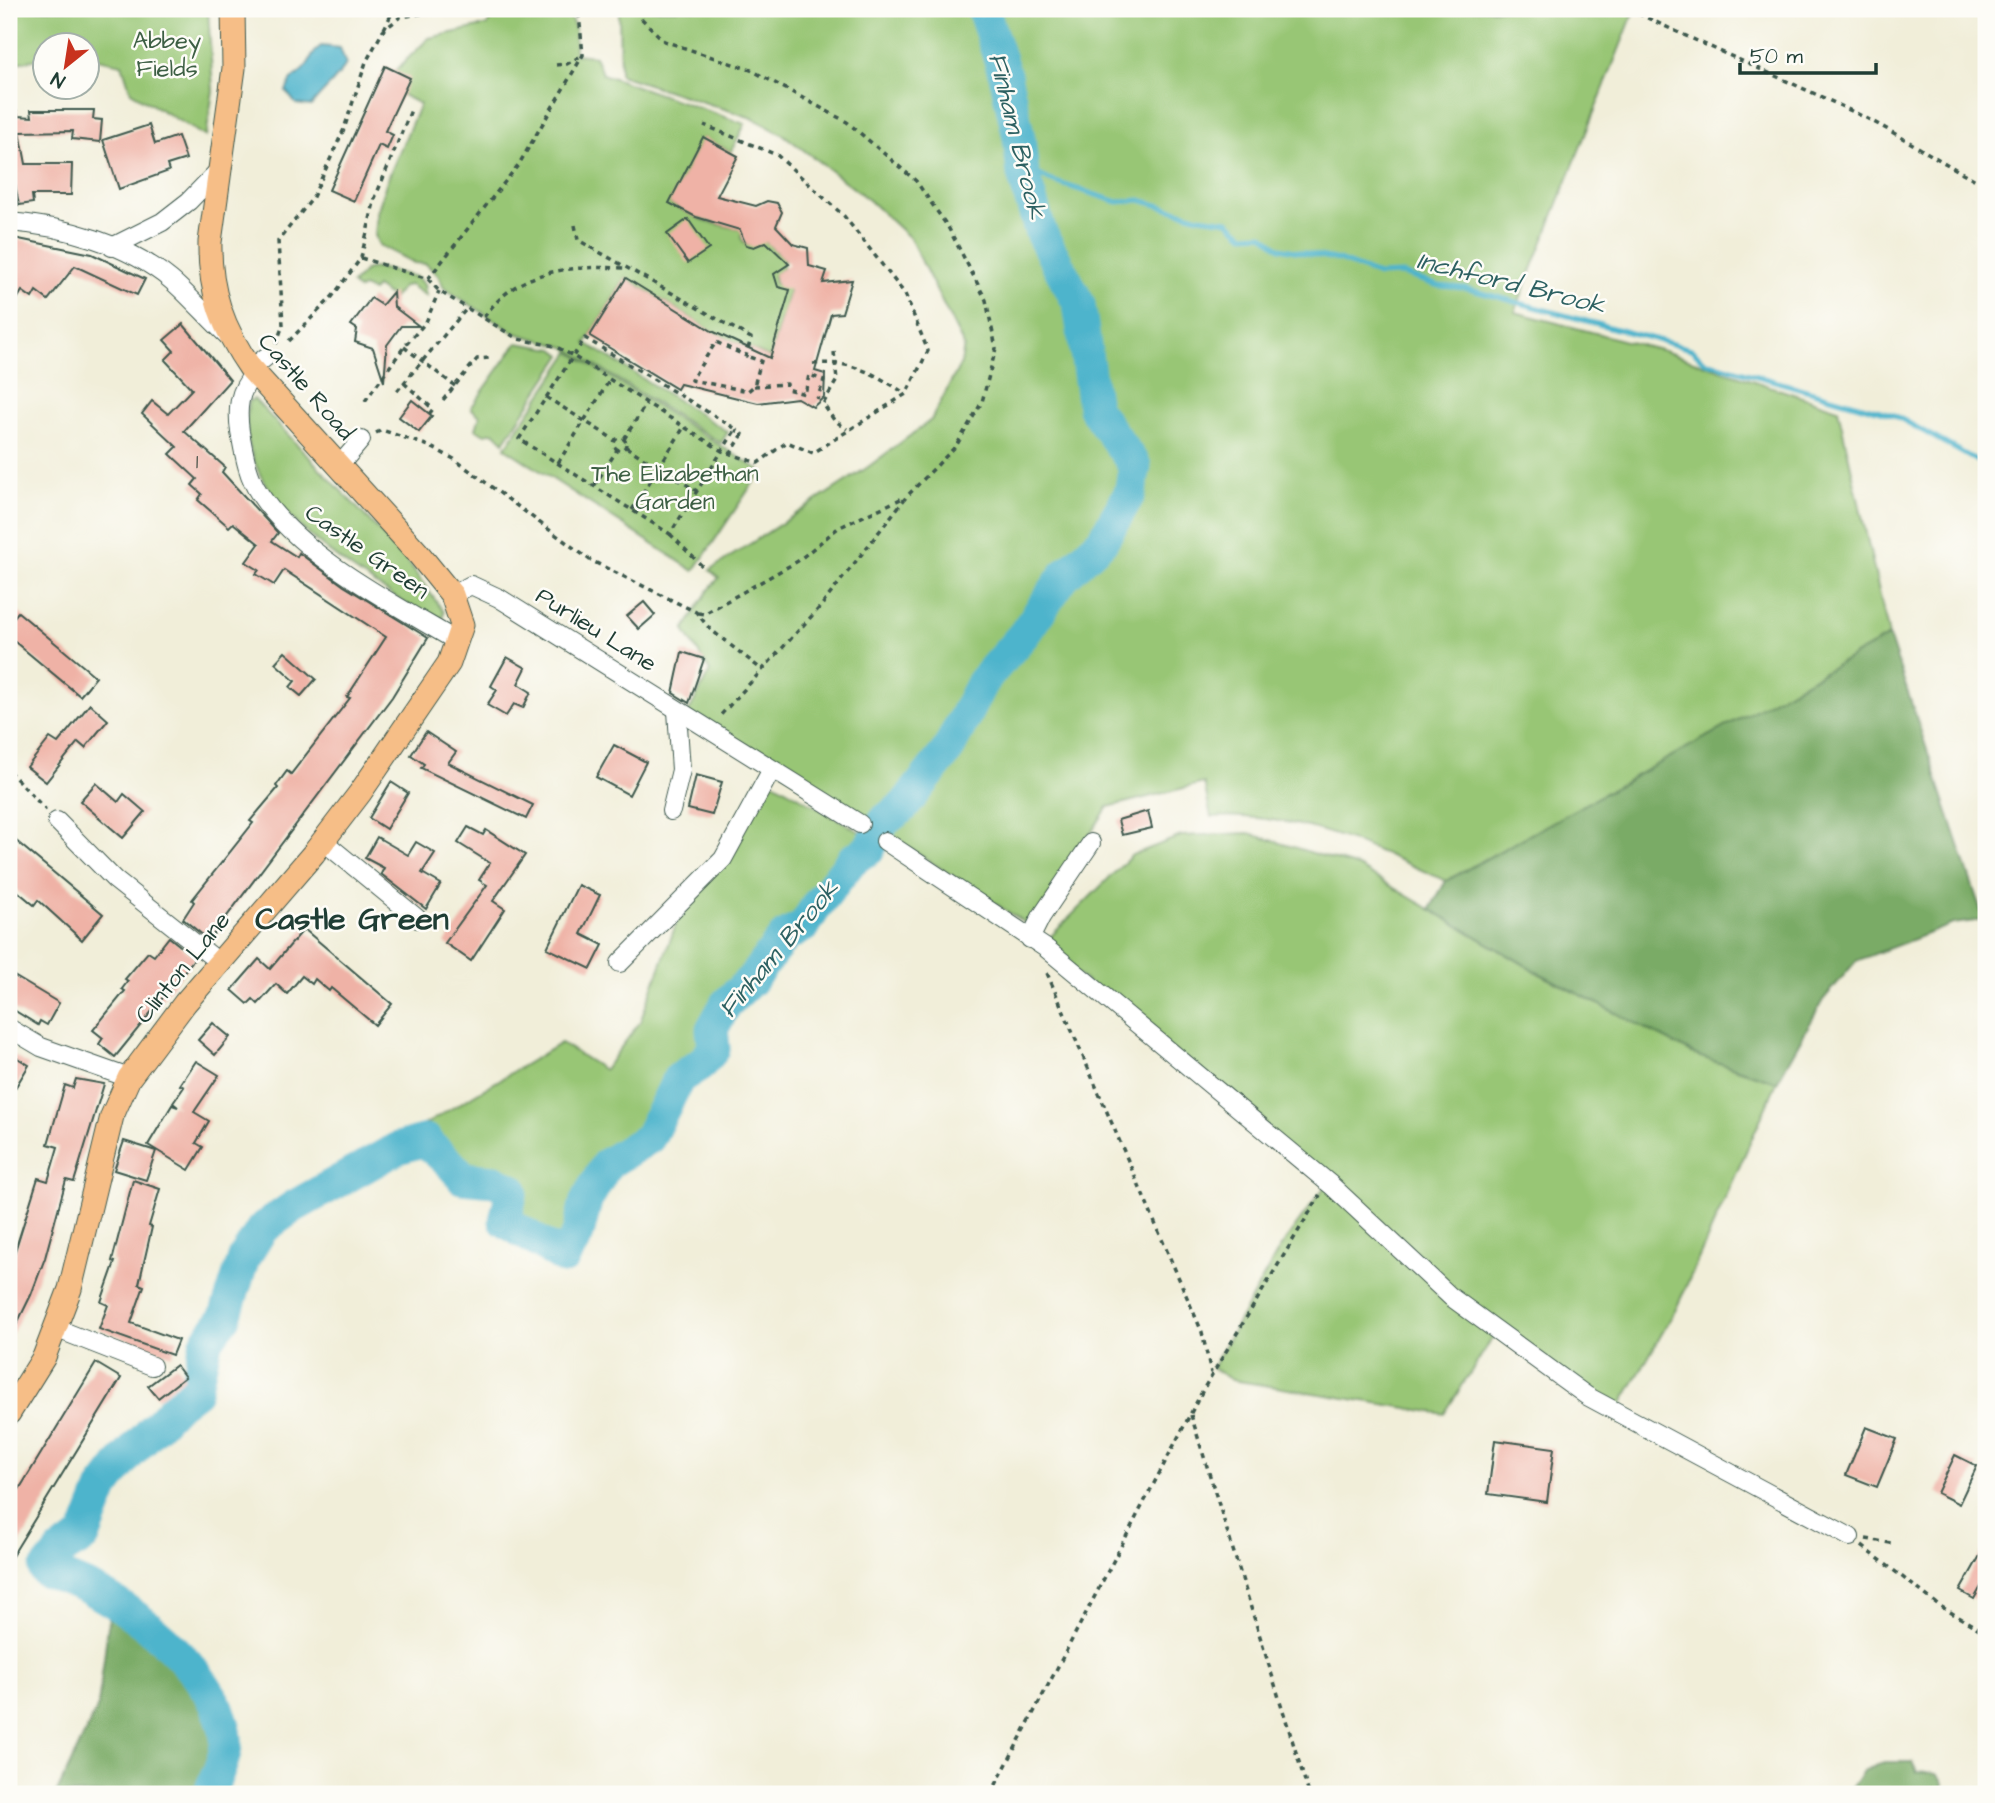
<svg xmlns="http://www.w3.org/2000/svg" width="1995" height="1803" viewBox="0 0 1995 1803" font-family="'Architects Daughter',sans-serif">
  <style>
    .green { fill: #98c674; stroke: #5c8254; stroke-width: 2 }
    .forest { fill: #7aab66; stroke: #4c744d; stroke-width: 2 }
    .water { fill: #4db4cc; stroke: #367880; stroke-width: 2 }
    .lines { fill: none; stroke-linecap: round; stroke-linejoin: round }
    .stream { stroke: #4db4cc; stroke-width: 5 }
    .river { stroke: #4db4cc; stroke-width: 33 }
    .building { fill: #efb2a6 }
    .minor-casing { stroke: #3e584d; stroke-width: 20 }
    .major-casing { stroke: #3e584d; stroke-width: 25 }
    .path { stroke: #3e584d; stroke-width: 3.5; stroke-dasharray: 5 5; stroke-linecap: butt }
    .minor { stroke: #fff; stroke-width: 18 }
    .major { stroke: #f6be87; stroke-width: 23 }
    .labels { text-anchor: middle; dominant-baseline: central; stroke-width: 5; stroke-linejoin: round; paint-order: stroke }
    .number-label { font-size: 21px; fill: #535a50 }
    .park-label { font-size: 24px; fill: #3d5f44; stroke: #fdfcf7 }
    .street-label { font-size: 24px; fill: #1f3d34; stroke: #fdfcf7 }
    .water-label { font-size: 26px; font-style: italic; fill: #2d6162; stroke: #fdfcf7 }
    .district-label { font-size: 32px; font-weight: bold; fill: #1f3d34; stroke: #fdfcf7 }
  </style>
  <rect width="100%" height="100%" fill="#fdfcf7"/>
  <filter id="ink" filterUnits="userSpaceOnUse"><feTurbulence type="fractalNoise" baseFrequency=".0143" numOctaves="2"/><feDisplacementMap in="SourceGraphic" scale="14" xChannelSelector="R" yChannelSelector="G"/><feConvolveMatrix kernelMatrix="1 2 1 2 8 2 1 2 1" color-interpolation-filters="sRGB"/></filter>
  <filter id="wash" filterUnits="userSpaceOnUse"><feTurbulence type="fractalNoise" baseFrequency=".00686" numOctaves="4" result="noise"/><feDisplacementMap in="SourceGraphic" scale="28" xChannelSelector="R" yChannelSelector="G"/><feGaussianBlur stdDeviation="1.57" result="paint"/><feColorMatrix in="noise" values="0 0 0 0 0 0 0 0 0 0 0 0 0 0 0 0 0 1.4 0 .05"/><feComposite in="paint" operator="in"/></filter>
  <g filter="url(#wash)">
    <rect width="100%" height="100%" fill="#f1eed9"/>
    <g class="green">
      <polygon points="9,9 208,9 213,91 206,137 131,92 122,64 88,57 88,46 46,46 45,58 9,64"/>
      <polygon points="542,9 567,9 575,29 575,54 595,56 602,74 745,124 731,152 703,138 670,203 704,221 742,230 741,238 746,245 758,245 763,238 784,260 782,269 774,275 775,283 782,288 792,282 770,358 712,331 626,278 586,343 728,432 721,443 565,347 515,333 444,288 438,275 426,264 414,263 379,245 375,236 377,213 386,183 420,104 402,95 395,71 429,38 488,25 489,20"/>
      <path d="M619 9H1635L1515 312 1664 351 1838 409 1889 636 1446 881C1368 846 1299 812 1211 817L1204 783 1108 807 1030 926 850 810 687 715 710 671 684 630C696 612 703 594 719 578L710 570 868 467 931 420 961 363 964 346 910 238 869 200 784 135 752 118 620 75Z"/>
      <polygon points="379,268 416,277 424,284 426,296 410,285 404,286 393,298 376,287 372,291 363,287 358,290 352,284 367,269"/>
      <polygon points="517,343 554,349 562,355 504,442 494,432 485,434 476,429 480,416 471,408"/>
      <polygon points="570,352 761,471 694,571 505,448"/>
      <path d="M254 399 403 556 444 612 441 625C368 580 227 505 249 401Z"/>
      <path d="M770 780 874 840 868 850 852 860 817 905 804 926 784 937 751 980 726 1004 712 1029 714 1049 701 1064 679 1078 649 1138 607 1164 586 1201 578 1234 564 1258 505 1221 512 1190 495 1181 462 1178C448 1157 427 1152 424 1125L561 1043 604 1070 640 1022 678 919 726 856Z"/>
      <polygon points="1248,833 1358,867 1540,974 1698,1056 1777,1082 1676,1309 1617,1412 1497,1331 1444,1414 1232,1380 1212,1368 1280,1248 1328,1182 1047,949 1051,936 1132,855 1181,836"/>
    </g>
    <g class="forest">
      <polygon points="1889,636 1984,920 1953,924 1856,961 1823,1000 1777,1082 1698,1056 1541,974 1430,909 1446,881"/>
      <path d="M111 1602C150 1626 233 1692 226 1743 224 1761 215 1778 209 1794H56L98 1706Z"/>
      <polygon points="1885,1762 1912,1762 1917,1772 1936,1774 1943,1783 1944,1794 1847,1794 1863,1771"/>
    </g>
    <path class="water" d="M321 46 340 48 346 64C336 82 323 90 311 106L296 104 286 91C292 75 298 77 307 65 312 58 313 52 321 46Z"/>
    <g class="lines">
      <polyline class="stream" points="1022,165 1049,180 1118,202 1140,200 1199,217 1228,221 1244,235 1262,234 1280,248 1339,260 1378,275 1402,274 1439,286 1464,288 1691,349 1704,361 1894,415 1986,466"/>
      <path class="river" d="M209 1794C215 1778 228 1756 226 1738 221 1680 141 1613 90 1589 76 1582 60 1577 45 1571L61 1551 84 1537 103 1488 125 1459 174 1407 195 1391 206 1342 225 1317 244 1258 262 1229 293 1207 398 1148 426 1140C437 1155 452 1162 462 1178L495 1181 512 1190 505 1221 564 1258 578 1234 586 1201 607 1164 649 1138 679 1078 701 1064 714 1049 712 1029 726 1004 751 980 784 937 804 926 817 905 852 860 868 850 884 821 904 806 948 750 982 682 1024 634 1064 576 1102 541 1130 493 1135 466 1094 408 1079 304 1041 233 1023 174 1019 138 1005 75 983 9"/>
    </g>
    <g id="blocks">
      <g class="building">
        <polygon points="385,66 410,78 385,131 393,135 387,149 379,145 354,201 329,190"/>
        <polygon points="16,109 18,116 32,117 31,110 94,110 93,119 102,120 100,142 72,139 73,131 20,132 26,164 72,164 71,195 32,195 33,203 19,205 9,152 9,110"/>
        <polygon points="149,125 155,144 178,136 186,159 167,165 169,171 119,189 103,140"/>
        <polygon points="703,137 738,156 717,196 756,206 767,201 777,203 782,212 776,226 793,244 808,248 809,266 827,271 823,283 852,280 842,313 831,314 815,371 825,374 824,397 813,407 797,398 758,403 680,384 677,389 590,336 626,278 712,331 770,358 790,290 778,287 774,274 789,264 766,242 754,247 746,245 740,230 696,217 669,203"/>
        <polygon points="688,219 709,249 688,263 667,234"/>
        <polygon points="9,237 92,254 145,279 137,295 75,266 48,300 36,291 32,298 22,291 9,313"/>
        <polygon points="393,292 394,307 419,326 401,326 387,345 384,382 373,348 355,342 357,329 351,325 371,298 382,305"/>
        <polygon points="183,324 230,380 184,431 225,467 222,472 278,533 272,541 297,557 299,553 344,586 428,638 392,697 209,940 183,919 194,902 192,900 253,823 250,821 278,788 276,786 287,771 291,774 350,698 347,697 386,637 284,570 274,585 256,574 259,570 246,562 259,544 233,523 229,527 198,500 202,494 192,485 197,479 170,454 177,447 142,414 152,401 168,414 192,389 165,360 174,351 164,340"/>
        <polygon points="412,400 432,416 419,432 399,417"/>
        <polygon points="644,602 655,615 639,629 627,616"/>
        <polygon points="18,612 96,677 80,696 9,637 9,623"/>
        <polygon points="285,652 316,679 301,696 290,687 295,681 275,663"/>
        <polygon points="682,652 704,659 689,703 673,693"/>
        <polygon points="507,657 526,668 518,684 531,692 523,708 514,704 506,716 487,705 497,690 491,686"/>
        <polygon points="90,704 108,720 85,748 78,742 46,782 27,767 50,738 58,743"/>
        <polygon points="426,732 456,752 448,763 533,805 526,819 421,768 424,764 411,755"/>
        <polygon points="614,745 646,762 629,795 596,777"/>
        <polygon points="696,775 722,782 712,815 688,809"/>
        <polygon points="391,782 408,793 386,829 369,818"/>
        <polygon points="96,783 118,802 124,794 145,812 123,838 80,801"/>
        <polygon points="1148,811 1152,828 1122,835 1118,820"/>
        <polygon points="468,827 483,835 486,830 525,855 493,901 505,909 471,961 445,943 487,885 479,880 490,863 458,843"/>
        <polygon points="9,835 103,914 82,940 38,900 34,905 9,884"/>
        <polygon points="377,837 408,855 416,842 435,853 422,873 441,884 426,909 381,874 384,868 365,858"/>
        <polygon points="578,885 600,895 581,934 603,945 591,969 547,948"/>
        <polygon points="304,929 392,1004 375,1025 331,988 329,991 315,979 312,984 302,976 287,994 276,984 258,1004 253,999 248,1004 232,990 259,959 270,969"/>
        <polygon points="169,937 195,958 115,1057 99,1044 103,1038 93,1030 125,991 122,989 128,981 125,979 148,952 154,956"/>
        <polygon points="9,973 59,1003 47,1025 40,1021 38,1025 9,1007"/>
        <polygon points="213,1023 230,1037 215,1055 198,1040"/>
        <polygon points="9,1053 29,1065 9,1098"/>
        <polygon points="196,1061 219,1075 194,1112 209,1121 196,1143 203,1147 189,1170 148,1145 172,1105 178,1107 173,1103 184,1087 180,1085"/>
        <polygon points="76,1079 104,1084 74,1182 66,1180 45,1258 31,1295 9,1340 9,1270 38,1178 48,1181 58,1147 48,1144 65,1085 73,1088"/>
        <polygon points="124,1141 156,1151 146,1180 114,1170"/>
        <polygon points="133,1180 160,1189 149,1226 152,1227 139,1284 144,1286 131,1323 178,1340 172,1355 99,1329 108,1305 101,1302 115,1262 112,1261"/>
        <polygon points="96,1363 121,1378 9,1561 9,1506"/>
        <polygon points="176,1365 185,1377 158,1398 148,1386"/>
        <polygon points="1866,1427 1897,1439 1877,1487 1846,1475"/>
        <polygon points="1495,1440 1554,1448 1547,1502 1488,1494"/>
        <polygon points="1955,1455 1977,1466 1959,1504 1937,1493"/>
        <polygon points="1986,1545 1986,1578 1974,1599 1960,1591"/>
      </g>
    </g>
  </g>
  <g filter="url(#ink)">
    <use href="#blocks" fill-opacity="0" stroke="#3e584d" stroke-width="2"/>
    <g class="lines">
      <defs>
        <g id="minor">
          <path d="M9 222C64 226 128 244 171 280 191 297 209 319 229 337"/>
          <polyline points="112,247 162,222 189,201 220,169"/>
          <polyline points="251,369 266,357"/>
          <path d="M254 374C238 391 237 409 240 432 244 453 247 475 259 493 301 557 393 603 458 642"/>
          <polyline points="339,466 361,440"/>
          <polyline points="452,595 471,585 499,598 860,824"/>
          <polyline points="671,811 681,770 677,711"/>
          <polyline points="57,821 115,880 220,963"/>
          <polyline points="323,841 418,919"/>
          <polyline points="885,841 1047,949 1331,1185 1451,1297 1587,1396 1850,1537"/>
          <polyline points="1030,939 1041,917 1091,843"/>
          <polyline points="620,963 723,859 771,771"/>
          <polyline points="9,1028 41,1047 129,1078"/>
          <polyline points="55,1328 152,1366"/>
        </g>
        <path id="major" d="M9 1413 44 1357 70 1289 112 1116 129 1078 185 1003 314 853 360 793 449 663 462 625 452 595 417 552 251 369C223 329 209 291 210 242L234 68 233 9"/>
      </defs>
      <use href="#minor" class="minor-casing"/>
      <use href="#major" class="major-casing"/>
      <g class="path">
        <polyline points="638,9 642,19 664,41 751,70 847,122 916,181 948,227 986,300 996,348 982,402 956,446 907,496 821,606 718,718"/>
        <path d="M1619 9 1633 11C1709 48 1788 80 1864 117 1906 138 1944 165 1986 185"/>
        <polyline points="384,29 394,9"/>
        <polyline points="556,65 567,64 581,56"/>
        <polyline points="575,225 578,240 751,338 746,356 716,342 691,380 748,391 754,386 761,361 746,356"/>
        <path d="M361 258 428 279 439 291 518 339 555 346 573 356 722 451 670 534 519 439C541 405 563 372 585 338L736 429 722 451 758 463 787 442 813 453 906 394 928 351 905 294 844 216 777 155 704 125"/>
        <polyline points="428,279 519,164 583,55 579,15"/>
        <path d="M484 317C519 268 568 266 625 268"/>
        <polyline points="289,341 332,297 361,258 375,198 411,110"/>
        <polyline points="276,344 283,325 278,241 312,199 344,129 366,62 383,31 400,17 454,9"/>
        <polyline points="404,347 455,386"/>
        <polyline points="834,352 837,380 823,404 834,420 847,429"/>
        <path d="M813 364C851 360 874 373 906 394"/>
        <polyline points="404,383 433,409 429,414"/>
        <polyline points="754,386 787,384 787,389 805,394 809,375 824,380 817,399"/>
        <polyline points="397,391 468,307"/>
        <polyline points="546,397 615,440"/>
        <polyline points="443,400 477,359 490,358"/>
        <polyline points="365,401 404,347 426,322 439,291"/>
        <polyline points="376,433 382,430 429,446 454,459 590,560 696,612 710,629 761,669"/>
        <circle cx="620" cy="444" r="6"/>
        <polyline points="624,439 646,404"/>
        <polyline points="626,447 697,491"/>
        <polyline points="730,455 743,434 736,430"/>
        <polyline points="558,463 609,381"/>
        <polyline points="594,486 617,450"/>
        <polyline points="632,510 684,427"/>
        <polyline points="670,534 704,568"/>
        <polyline points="698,613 704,614 798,561 838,528 905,497"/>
        <polyline points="9,771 46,810"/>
        <polyline points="1047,973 1202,1332 1211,1373"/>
        <polyline points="1191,1415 1309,1794"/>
        <polyline points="1866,1539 1891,1543"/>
        <polyline points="1862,1546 1940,1606 1986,1633"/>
        <polyline points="991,1794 1204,1388 1320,1195"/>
      </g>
      <use href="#minor" class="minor"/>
      <use href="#major" class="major"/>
    </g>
  </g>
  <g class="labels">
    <g class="number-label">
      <text x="197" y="461">1</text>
    </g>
    <g class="park-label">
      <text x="167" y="41">Abbey<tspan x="167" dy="28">Fields</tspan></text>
      <text x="675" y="474">The Elizabethan<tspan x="675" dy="28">Garden</tspan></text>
    </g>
    <g class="street-label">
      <text transform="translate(306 387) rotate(49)">Castle Road</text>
      <text transform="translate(367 552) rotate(35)">Castle Green</text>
      <text transform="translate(596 630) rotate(32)">Purlieu Lane</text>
      <text transform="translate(183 968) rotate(-51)">Clinton Lane</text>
    </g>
    <g class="water-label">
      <text transform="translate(1017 136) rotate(76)">Finham Brook</text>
      <text transform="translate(1511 283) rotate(14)">Inchford Brook</text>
      <text transform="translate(779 949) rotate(-50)">Finham Brook</text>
    </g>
    <g class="district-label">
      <text x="352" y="919">Castle Green</text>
    </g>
  </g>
  <rect width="1995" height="1803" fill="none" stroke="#fdfcf7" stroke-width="35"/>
  <g transform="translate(66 66) rotate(210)"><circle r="33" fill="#fdfcf7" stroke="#a4b0a9" stroke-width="2"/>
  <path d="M0-5L12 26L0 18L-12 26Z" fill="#c8321e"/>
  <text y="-10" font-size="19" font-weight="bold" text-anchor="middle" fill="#1f3d34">N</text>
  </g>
  <path d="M1740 63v10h136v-10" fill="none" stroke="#1f3d34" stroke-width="3.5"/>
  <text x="1750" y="63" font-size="21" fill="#1f3d34" stroke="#fdfcf7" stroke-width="5" paint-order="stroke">50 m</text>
</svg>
